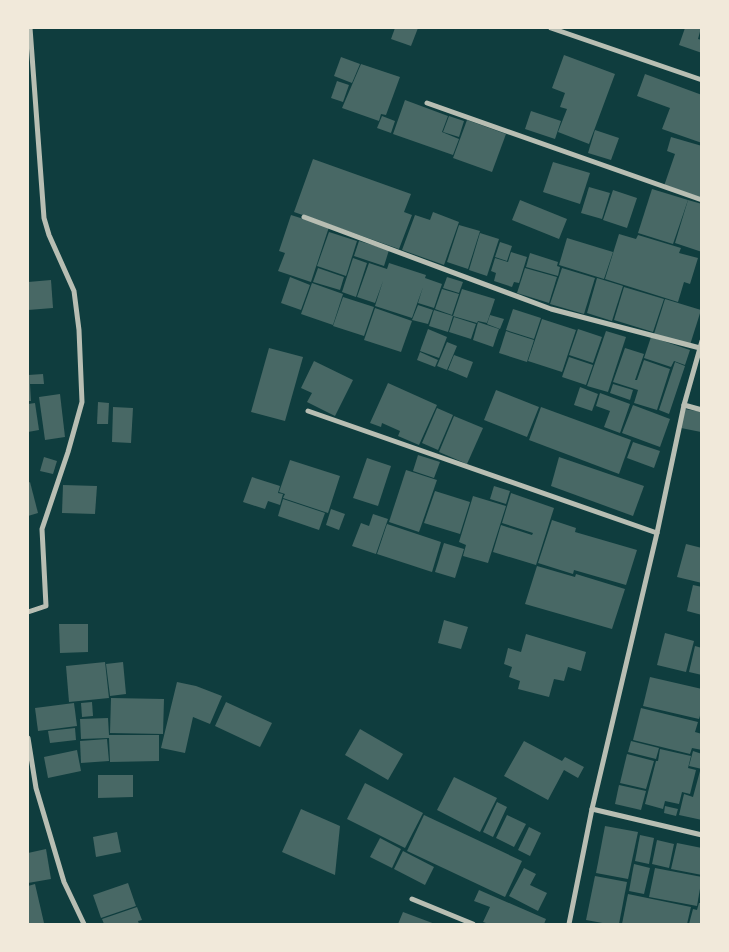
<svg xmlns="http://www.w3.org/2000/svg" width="729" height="952" viewBox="0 0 729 952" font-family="Karla,sans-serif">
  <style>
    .building { fill: #486865 }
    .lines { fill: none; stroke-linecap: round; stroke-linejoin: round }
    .minor { stroke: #b8beb3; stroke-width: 5 }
  </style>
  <rect width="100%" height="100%" fill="#0f3d3e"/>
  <g class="building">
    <polygon points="395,28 418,28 411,46 391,39"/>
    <polygon points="685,28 701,28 698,39 702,40 702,53 679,45"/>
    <polygon points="564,55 615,74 589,144 558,132 567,109 560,107 565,93 552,88"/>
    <polygon points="341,57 360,64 352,83 334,76"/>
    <polygon points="361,64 400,77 386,115 381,114 379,121 342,108"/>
    <polygon points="645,74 702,95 702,143 662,129 670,108 637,96"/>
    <polygon points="337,81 349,85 343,102 331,98"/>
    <polygon points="405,100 448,116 442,132 459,139 453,155 393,134"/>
    <polygon points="531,111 561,121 555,139 525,129"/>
    <polygon points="382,116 395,121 391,133 377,128"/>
    <polygon points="449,116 464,121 459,137 443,132"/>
    <polygon points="467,120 506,134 492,172 453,158"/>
    <polygon points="595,130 619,138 611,160 588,153"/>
    <polygon points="671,137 702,146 702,198 664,186 675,154 667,151"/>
    <polygon points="313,159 411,194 404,212 412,215 399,249 294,212"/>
    <polygon points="553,162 590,173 580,204 543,192"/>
    <polygon points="589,187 610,193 602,219 581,213"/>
    <polygon points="652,189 688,200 673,244 638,233"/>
    <polygon points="613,190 637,198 627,228 603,220"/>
    <polygon points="520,200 567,219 559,239 512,220"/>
    <polygon points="688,200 702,204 702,252 675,243"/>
    <polygon points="433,212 459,222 444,265 402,250 415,215 430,220"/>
    <polygon points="291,215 329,227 311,282 278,271 285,253 279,251"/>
    <polygon points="459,225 480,231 468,269 447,262"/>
    <polygon points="329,232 357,241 346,276 317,266"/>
    <polygon points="480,233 499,239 487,276 469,270"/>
    <polygon points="619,234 636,239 638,235 681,248 679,253 698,258 690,284 684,282 678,302 605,279"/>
    <polygon points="567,238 613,252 604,279 559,265"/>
    <polygon points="359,241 389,250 384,266 354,256"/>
    <polygon points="500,242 512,246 507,261 495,257"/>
    <polygon points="511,252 527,257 519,283 514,282 512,287 494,281 496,273 491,271 495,258 508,262"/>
    <polygon points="530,253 558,262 557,266 560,267 558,276 526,267"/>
    <polygon points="353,258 367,263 356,297 342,292"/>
    <polygon points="369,263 387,269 389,263 426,275 425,278 442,284 434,308 418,303 423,287 412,318 375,306 383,281 375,303 357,297"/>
    <polygon points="318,268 344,277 340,290 313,282"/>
    <polygon points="525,268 557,277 549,303 517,293"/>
    <polygon points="562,268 595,278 584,314 550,304"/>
    <polygon points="290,277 310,285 301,310 281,303"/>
    <polygon points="447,277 463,282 459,293 443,288"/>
    <polygon points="597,278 623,286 612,321 587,313"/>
    <polygon points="51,280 53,308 28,310 28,282"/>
    <polygon points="312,283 343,294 333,325 301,314"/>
    <polygon points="624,287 664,299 653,332 614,320"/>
    <polygon points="442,289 459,294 452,315 435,309"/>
    <polygon points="462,289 495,299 487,323 478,321 477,323 453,316"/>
    <polygon points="343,297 374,307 364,336 333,326"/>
    <polygon points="665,299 701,310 690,345 654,334"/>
    <polygon points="418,305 433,310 428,324 412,320"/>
    <polygon points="375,308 412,321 401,352 364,340"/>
    <polygon points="513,309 541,318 534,339 506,330"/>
    <polygon points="434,310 453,316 448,332 429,326"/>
    <polygon points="490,315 504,319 500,329 487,324"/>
    <polygon points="454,317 476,324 471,339 449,332"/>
    <polygon points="542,319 576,330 562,372 528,361"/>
    <polygon points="478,322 499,329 493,347 473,340"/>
    <polygon points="428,329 447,337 439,358 420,351"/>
    <polygon points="578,329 602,337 593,363 569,355"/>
    <polygon points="506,331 534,340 527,362 499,353"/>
    <polygon points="606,331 626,337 608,392 587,386"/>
    <polygon points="651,337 690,350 685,365 674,361 671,367 644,358"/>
    <polygon points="447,342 457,346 447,370 437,366"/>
    <polygon points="269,348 303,357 285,421 251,412"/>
    <polygon points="625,348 644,354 635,380 637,380 644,360 670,369 657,410 634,403 638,390 613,382"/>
    <polygon points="420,352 438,360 435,367 417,360"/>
    <polygon points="454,355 473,362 467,378 448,370"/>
    <polygon points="569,357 593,365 586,385 562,377"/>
    <polygon points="314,361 353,380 335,416 307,402 312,393 301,388"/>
    <polygon points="675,362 685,366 669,414 659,410"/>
    <polygon points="43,374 44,384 30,384 31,401 28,401 28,375"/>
    <polygon points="388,383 437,405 419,445 398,436 400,431 382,423 381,427 370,423"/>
    <polygon points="613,384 633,390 630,400 610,393"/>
    <polygon points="580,387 598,394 592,411 574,405"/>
    <polygon points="496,390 539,407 527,437 484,420"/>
    <polygon points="600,393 630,404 620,433 604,427 610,411 596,406"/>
    <polygon points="60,394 65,437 45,440 39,397"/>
    <polygon points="98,402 109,403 108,424 97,424"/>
    <polygon points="35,403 39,430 28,432 28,404"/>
    <polygon points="633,405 670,419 660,447 622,433"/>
    <polygon points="113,407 133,408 131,443 112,442"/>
    <polygon points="541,407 631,440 619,474 529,440"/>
    <polygon points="437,408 453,415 438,450 422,443"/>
    <polygon points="685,409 702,412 701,432 681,428"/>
    <polygon points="454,416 483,428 467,464 439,452"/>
    <polygon points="633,442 660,451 654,468 627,458"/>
    <polygon points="418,455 440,462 434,478 413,471"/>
    <polygon points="44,457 57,461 53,474 40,471"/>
    <polygon points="559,457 644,486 633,516 551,486"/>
    <polygon points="367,458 391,466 378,506 353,498"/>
    <polygon points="290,460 340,476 328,513 283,498 285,494 279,492"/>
    <polygon points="406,470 437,480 419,532 389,522"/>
    <polygon points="252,477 280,486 278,493 283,494 280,505 268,501 265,509 243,502"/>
    <polygon points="30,482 38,513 28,516 28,483"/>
    <polygon points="63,485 97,486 95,514 62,513"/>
    <polygon points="494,486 510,491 506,504 490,499"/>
    <polygon points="435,491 470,502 460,534 424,523"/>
    <polygon points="511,493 554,508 536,565 493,552 501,525 532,535 533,533 502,523"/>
    <polygon points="473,496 506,506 488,563 463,556 466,545 459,542"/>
    <polygon points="283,499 325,513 319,530 278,516"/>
    <polygon points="331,509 345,514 339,530 326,525"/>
    <polygon points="373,514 388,519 376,554 352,546 361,523 369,526"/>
    <polygon points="552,520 576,528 575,532 637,550 626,585 574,570 573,574 538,563"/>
    <polygon points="387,524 441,542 432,572 377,554"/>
    <polygon points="444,543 464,549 455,578 435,572"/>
    <polygon points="686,544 702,548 702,583 677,577"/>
    <polygon points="537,566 575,577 576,574 625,589 612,629 525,604"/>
    <polygon points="693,585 702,587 702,615 687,611"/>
    <polygon points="444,620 468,627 461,649 438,643"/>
    <polygon points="59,624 88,624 88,652 60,653"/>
    <polygon points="665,633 694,641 686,672 657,665"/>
    <polygon points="526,634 586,652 581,671 568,667 564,681 554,679 549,697 518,689 520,681 509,677 512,667 504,664 508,648 521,652"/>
    <polygon points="695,646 702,648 702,675 689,672"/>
    <polygon points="105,662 109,698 69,702 66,666"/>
    <polygon points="123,662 126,694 110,696 106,664"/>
    <polygon points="650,677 702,689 702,709 699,719 643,706"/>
    <polygon points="177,682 196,686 222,696 210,724 193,717 185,753 161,748"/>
    <polygon points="111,698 164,699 163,734 110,733"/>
    <polygon points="92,702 93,716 82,717 81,703"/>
    <polygon points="226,702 272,723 260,747 215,726"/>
    <polygon points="74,703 77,726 38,731 35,708"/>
    <polygon points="641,708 698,722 695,732 702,734 702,750 692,748 690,754 633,740"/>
    <polygon points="108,718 109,735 159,735 159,761 110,762 109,738 81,739 80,719"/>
    <polygon points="75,728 76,740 50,743 48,731"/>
    <polygon points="360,729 403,754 388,780 345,755"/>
    <polygon points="107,739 109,761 81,763 80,741"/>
    <polygon points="524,741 562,761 565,757 584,767 578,778 564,770 548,800 504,776"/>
    <polygon points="631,741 659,748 656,759 628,752"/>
    <polygon points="660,749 691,756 688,768 696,770 690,794 682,792 679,804 665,801 663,809 645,804 656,761 658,761"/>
    <polygon points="77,750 81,771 48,778 44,757"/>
    <polygon points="693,751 702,754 702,769 689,766"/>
    <polygon points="627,754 654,761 646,789 620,783"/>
    <polygon points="700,771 702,772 702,820 679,815 684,794 693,797"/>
    <polygon points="98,775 133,775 133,797 98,798"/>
    <polygon points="454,777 497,798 480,832 437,810"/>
    <polygon points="365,783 423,813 405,848 347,819"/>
    <polygon points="619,785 646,791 641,810 615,804"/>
    <polygon points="497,802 507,807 493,837 483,832"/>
    <polygon points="665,806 678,809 676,816 664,813"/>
    <polygon points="301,809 340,826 335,875 282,852"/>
    <polygon points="424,815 522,861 505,897 407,851"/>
    <polygon points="507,815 526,824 514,847 496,838"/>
    <polygon points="605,826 638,832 628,879 596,873"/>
    <polygon points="529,827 541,833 530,856 518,850"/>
    <polygon points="117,832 121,852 96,857 93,837"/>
    <polygon points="640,835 654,838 649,864 635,861"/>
    <polygon points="380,838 401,849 392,868 370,857"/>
    <polygon points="657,840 674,844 669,868 652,864"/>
    <polygon points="677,843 702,848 702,875 671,869"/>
    <polygon points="46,849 51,879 28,883 28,853"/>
    <polygon points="403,851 434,867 425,885 394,869"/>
    <polygon points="634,864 650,868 644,894 629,891"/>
    <polygon points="524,868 536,874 530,885 547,893 538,911 509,896"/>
    <polygon points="655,868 702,877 697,906 649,897"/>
    <polygon points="595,876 627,882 619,924 608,924 586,920"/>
    <polygon points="128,883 136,906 101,918 93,895"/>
    <polygon points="35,884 44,923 28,924 28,886"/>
    <polygon points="479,890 546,919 544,924 489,924 483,922 490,907 474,901"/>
    <polygon points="628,894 691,907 687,924 622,924"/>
    <polygon points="699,903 702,903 702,924 689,924 693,909 697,910"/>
    <polygon points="137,907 142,920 138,921 139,924 104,924 102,919"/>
    <polygon points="403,912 435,924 398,924"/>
  </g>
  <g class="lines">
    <g class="minor">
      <polyline points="551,28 702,80"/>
      <polyline points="427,103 702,200"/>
      <polyline points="304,217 551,309 700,348"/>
      <polyline points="684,405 702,410"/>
      <polyline points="308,411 657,533"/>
      <polyline points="28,612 46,606 42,529 68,452 82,402 79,330 74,291 49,235 44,218 30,28"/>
      <polyline points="28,738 36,788 64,882 84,924"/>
      <polyline points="592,809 702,835"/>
      <polyline points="412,899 473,924"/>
      <polyline points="569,924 592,809 657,533 684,405 702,341"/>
    </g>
  </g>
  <rect width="729" height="952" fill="none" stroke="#f1e9da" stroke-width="58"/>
</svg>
